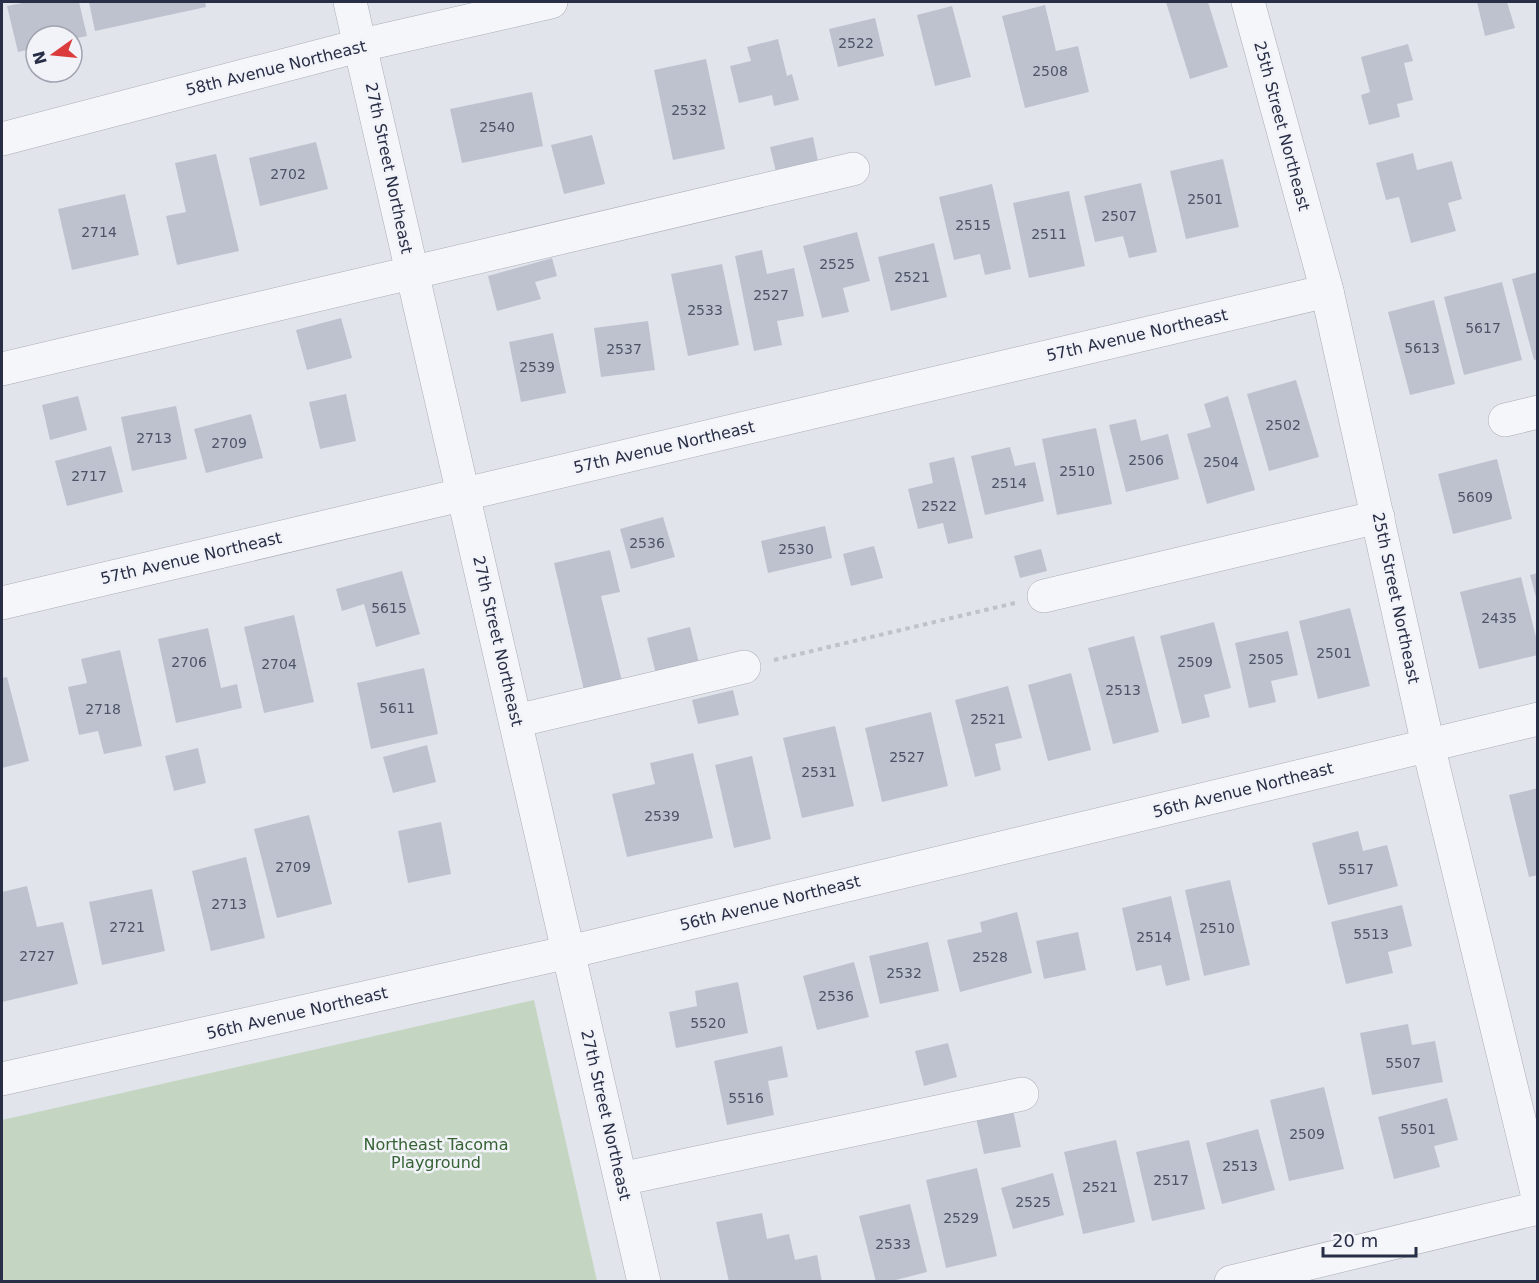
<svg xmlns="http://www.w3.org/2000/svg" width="1539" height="1283" viewBox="0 0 1539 1283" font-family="'DejaVu Sans',sans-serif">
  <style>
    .green { fill: #c4d6c2 }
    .building { fill: #bec2cf }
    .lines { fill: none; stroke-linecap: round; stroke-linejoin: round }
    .minor-casing { stroke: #aaadb9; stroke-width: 34 }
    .path { stroke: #c0c2ca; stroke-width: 4; stroke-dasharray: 4.5 4.5; stroke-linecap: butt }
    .minor { stroke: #f5f6f9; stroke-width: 33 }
    .labels { text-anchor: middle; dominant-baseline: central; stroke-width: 5; stroke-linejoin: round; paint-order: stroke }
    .number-label { font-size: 14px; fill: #4e5368 }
    .street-label { font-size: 16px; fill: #282e45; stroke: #f1f3f8 }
    .park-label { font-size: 16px; fill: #366234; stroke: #f1f3f8 }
  </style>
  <rect width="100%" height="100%" fill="#e1e4eb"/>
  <polygon class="green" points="534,1000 597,1281 2,1281 2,1120"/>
  <g class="building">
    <polygon points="28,2 79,2 87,36 72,39 72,36 36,36 36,48 18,52 7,6"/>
    <polygon points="89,2 205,2 206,7 95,31"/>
    <polygon points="1166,2 1208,2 1228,67 1190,79"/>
    <polygon points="1477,2 1507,2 1515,28 1485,36"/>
    <polygon points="1045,5 1056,51 1078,46 1089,92 1025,108 1002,16"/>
    <polygon points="952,6 971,77 935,86 917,15"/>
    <polygon points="875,18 884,56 838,67 829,29"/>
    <polygon points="778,39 787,76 792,74 799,100 774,106 772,95 739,103 730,66 751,61 747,47"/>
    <polygon points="1408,44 1413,61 1404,63 1413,100 1397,104 1400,117 1369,125 1361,95 1370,92 1361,57"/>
    <polygon points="706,59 725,149 673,160 654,70"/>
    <polygon points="532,92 543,146 462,163 450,109"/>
    <polygon points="592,135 605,184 564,194 551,145"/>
    <polygon points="813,137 819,166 777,176 770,147"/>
    <polygon points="316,142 328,189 260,206 249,158"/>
    <polygon points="1413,153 1417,170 1452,161 1462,199 1448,203 1456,231 1411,243 1399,197 1386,200 1376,163"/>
    <polygon points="216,154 239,251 177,265 166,216 186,212 175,163"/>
    <polygon points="1223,159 1239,227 1186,239 1170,171"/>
    <polygon points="1141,183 1157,252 1129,258 1123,236 1095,242 1084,196"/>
    <polygon points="992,184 1011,269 985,275 980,254 954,260 939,197"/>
    <polygon points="1069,191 1085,266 1029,278 1013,203"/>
    <polygon points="125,194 139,255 72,270 58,209"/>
    <polygon points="857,232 870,281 843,288 849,312 822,318 803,246"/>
    <polygon points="934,243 947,297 891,311 878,257"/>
    <polygon points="762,250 767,274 794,268 804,316 777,321 782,345 754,351 735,256"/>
    <polygon points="552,258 557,276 535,282 541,299 497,311 488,276"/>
    <polygon points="722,264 739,345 688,356 671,274"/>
    <polygon points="1538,272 1538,359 1534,360 1512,279"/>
    <polygon points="1502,282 1522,360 1464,375 1444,297"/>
    <polygon points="1434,300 1455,384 1410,395 1388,312"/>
    <polygon points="341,318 352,358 307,370 296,330"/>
    <polygon points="648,321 655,370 601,377 594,328"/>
    <polygon points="553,333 566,393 521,402 509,342"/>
    <polygon points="1296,380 1319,457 1269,471 1247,394"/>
    <polygon points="346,394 356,441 320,449 309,402"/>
    <polygon points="78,396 87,430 50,440 42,405"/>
    <polygon points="1228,396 1255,490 1207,504 1187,434 1211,427 1204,404"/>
    <polygon points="176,406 187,459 132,471 121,417"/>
    <polygon points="251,414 263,458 206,473 194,429"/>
    <polygon points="1136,419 1141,441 1168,434 1179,479 1126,492 1109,425"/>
    <polygon points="1096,428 1112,504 1057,515 1042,439"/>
    <polygon points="111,446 123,492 67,506 55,461"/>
    <polygon points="1010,447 1015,466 1035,462 1044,501 985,515 971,456"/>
    <polygon points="954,457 973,538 948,544 943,523 918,529 908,489 933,483 929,463"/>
    <polygon points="1497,459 1512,519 1453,534 1438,474"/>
    <polygon points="663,517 675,557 631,569 620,529"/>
    <polygon points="825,526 832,558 768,573 761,541"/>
    <polygon points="874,546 883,578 851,586 843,554"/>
    <polygon points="1041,549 1047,571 1020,578 1014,556"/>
    <polygon points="610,550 620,592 601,596 622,681 584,690 554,563"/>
    <polygon points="402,571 420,634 376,647 364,604 342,611 336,589"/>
    <polygon points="1538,573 1538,601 1537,601 1530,575"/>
    <polygon points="1521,577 1538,645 1538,655 1479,669 1460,592"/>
    <polygon points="1350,608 1370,686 1318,699 1299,621"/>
    <polygon points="294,615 314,702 264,713 244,627"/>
    <polygon points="1214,622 1231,688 1204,695 1210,717 1182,724 1160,636"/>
    <polygon points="690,627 699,663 656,674 647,638"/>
    <polygon points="208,628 221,688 237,684 242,708 176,723 158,639"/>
    <polygon points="1288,631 1298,675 1271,681 1276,702 1249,708 1235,643"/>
    <polygon points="1134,636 1159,732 1113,744 1088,648"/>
    <polygon points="120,650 142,746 104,754 98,731 79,735 68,687 87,683 81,659"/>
    <polygon points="424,668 438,734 371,749 357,683"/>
    <polygon points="1071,673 1091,750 1048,761 1028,685"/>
    <polygon points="7,677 29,761 2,768 2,678"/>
    <polygon points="1008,686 1022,738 995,744 1001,770 975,777 955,700"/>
    <polygon points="733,690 739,715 698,724 692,700"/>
    <polygon points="931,712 948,786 882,802 865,728"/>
    <polygon points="835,726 854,806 802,818 783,738"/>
    <polygon points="427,745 436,782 393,793 383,757"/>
    <polygon points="198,748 206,783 174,791 165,756"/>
    <polygon points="693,753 713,838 627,857 612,794 655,784 650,763"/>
    <polygon points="752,756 771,839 734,848 715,765"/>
    <polygon points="1538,788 1538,875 1529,877 1509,795"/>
    <polygon points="309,815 332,904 277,918 254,829"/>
    <polygon points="441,822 451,874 408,883 398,831"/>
    <polygon points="1358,831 1363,851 1387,845 1398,886 1328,905 1312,843"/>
    <polygon points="246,857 265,938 211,951 192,871"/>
    <polygon points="1230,880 1250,965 1204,976 1185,890"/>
    <polygon points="27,886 37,927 63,922 78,984 2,1002 2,892"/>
    <polygon points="152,889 165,951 102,965 89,902"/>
    <polygon points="1171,896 1190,980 1166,986 1161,965 1136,971 1122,908"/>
    <polygon points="1402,905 1412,946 1388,952 1393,973 1346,984 1331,922"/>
    <polygon points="1017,912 1032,973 960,992 947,940 982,932 980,922"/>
    <polygon points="1078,932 1086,970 1044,979 1036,941"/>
    <polygon points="928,942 939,991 880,1004 869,956"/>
    <polygon points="854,962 869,1017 817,1030 803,976"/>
    <polygon points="738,982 748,1033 676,1048 669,1012 697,1006 695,991"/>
    <polygon points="1408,1024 1412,1045 1435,1041 1443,1082 1372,1095 1360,1033"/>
    <polygon points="948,1043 957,1077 924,1086 915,1051"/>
    <polygon points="782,1046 788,1077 768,1081 774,1115 727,1125 714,1061"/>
    <polygon points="1324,1087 1344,1169 1289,1181 1270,1100"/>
    <polygon points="1447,1098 1458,1140 1434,1146 1440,1167 1394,1179 1378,1117"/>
    <polygon points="1013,1110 1021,1147 984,1154 976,1118"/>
    <polygon points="1258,1129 1275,1190 1222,1204 1206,1143"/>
    <polygon points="1116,1140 1135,1222 1083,1234 1064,1152"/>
    <polygon points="1189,1140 1205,1209 1152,1221 1136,1152"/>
    <polygon points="977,1168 997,1256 946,1268 926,1180"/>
    <polygon points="1053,1173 1064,1215 1013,1229 1001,1188"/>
    <polygon points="910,1204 927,1272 888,1282 876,1282 859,1216"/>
    <polygon points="762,1213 767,1239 789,1234 795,1260 817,1255 822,1282 729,1282 716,1222"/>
  </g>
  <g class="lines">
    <defs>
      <g id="minor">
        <polyline points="350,2 644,1282"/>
        <polyline points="1248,2 1327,291 1428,745 1538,1197"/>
        <polyline points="2,139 362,45 551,2"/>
        <polyline points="2,369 853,169"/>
        <polyline points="1505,420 1538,412"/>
        <polyline points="1044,596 1378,517"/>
        <polyline points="2,603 1327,291"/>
        <polyline points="516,721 744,667"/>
        <polyline points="2,1079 569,952 1538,719"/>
        <polyline points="621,1179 1022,1094"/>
        <polyline points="1231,1282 1538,1208"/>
      </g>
    </defs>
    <use href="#minor" class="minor-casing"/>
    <polyline class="path" points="774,660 1015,603"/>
    <use href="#minor" class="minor"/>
  </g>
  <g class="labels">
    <g class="number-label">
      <text x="856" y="43">2522</text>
      <text x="1050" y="71">2508</text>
      <text x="689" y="110">2532</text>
      <text x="497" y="127">2540</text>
      <text x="288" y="174">2702</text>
      <text x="1205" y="199">2501</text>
      <text x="1119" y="216">2507</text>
      <text x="973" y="225">2515</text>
      <text x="99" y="232">2714</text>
      <text x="1049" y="234">2511</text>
      <text x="837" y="264">2525</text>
      <text x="912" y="277">2521</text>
      <text x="771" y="295">2527</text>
      <text x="705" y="310">2533</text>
      <text x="1483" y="328">5617</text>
      <text x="1422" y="348">5613</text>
      <text x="624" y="349">2537</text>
      <text x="537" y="367">2539</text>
      <text x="1283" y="425">2502</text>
      <text x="154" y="438">2713</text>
      <text x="229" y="443">2709</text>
      <text x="1146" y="460">2506</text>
      <text x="1221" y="462">2504</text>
      <text x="1077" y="471">2510</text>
      <text x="89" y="476">2717</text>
      <text x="1009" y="483">2514</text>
      <text x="1475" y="497">5609</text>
      <text x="939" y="506">2522</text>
      <text x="647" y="543">2536</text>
      <text x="796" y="549">2530</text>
      <text x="389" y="608">5615</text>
      <text x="1499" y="618">2435</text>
      <text x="1334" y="653">2501</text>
      <text x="1266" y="659">2505</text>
      <text x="189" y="662">2706</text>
      <text x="1195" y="662">2509</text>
      <text x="279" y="664">2704</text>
      <text x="1123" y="690">2513</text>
      <text x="397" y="708">5611</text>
      <text x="103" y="709">2718</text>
      <text x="988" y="719">2521</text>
      <text x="907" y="757">2527</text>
      <text x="819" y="772">2531</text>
      <text x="662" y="816">2539</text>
      <text x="293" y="867">2709</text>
      <text x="1356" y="869">5517</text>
      <text x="229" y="904">2713</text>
      <text x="127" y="927">2721</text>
      <text x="1217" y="928">2510</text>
      <text x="1371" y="934">5513</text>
      <text x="1154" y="937">2514</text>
      <text x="37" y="956">2727</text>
      <text x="990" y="957">2528</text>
      <text x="904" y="973">2532</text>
      <text x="836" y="996">2536</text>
      <text x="708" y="1023">5520</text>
      <text x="1403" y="1063">5507</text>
      <text x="746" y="1098">5516</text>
      <text x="1418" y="1129">5501</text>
      <text x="1307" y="1134">2509</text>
      <text x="1240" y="1166">2513</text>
      <text x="1171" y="1180">2517</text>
      <text x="1100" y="1187">2521</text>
      <text x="1033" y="1202">2525</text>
      <text x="961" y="1218">2529</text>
      <text x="893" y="1244">2533</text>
    </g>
    <g class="street-label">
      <text transform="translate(276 68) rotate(-14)">58th Avenue Northeast</text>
      <text transform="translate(1282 126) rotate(75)">25th Street Northeast</text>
      <text transform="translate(389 168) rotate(78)">27th Street Northeast</text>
      <text transform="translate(1137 335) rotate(-13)">57th Avenue Northeast</text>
      <text transform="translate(664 447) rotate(-13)">57th Avenue Northeast</text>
      <text transform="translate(191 558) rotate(-13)">57th Avenue Northeast</text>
      <text transform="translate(1396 598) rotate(78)">25th Street Northeast</text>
      <text transform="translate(498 641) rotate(77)">27th Street Northeast</text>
      <text transform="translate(1243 790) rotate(-14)">56th Avenue Northeast</text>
      <text transform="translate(770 903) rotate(-14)">56th Avenue Northeast</text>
      <text transform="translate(297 1013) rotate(-13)">56th Avenue Northeast</text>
      <text transform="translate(606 1115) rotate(77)">27th Street Northeast</text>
    </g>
    <g class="park-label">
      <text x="436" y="1144">Northeast Tacoma<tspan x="436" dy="18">Playground</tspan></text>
    </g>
  </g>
  <rect width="1539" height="1283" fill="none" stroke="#282e45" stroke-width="6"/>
  <g transform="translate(54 54) rotate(255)"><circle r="28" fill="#f1f3f8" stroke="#a1a4b0" stroke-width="1.5"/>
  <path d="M0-4.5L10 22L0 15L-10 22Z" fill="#db3b3d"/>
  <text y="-9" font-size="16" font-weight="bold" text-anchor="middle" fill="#282e45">N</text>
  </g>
  <path d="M1323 1247v9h93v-9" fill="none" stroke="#282e45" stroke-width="3"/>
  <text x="1332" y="1247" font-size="18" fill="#282e45" stroke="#f1f3f8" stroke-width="4.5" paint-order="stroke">20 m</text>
</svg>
